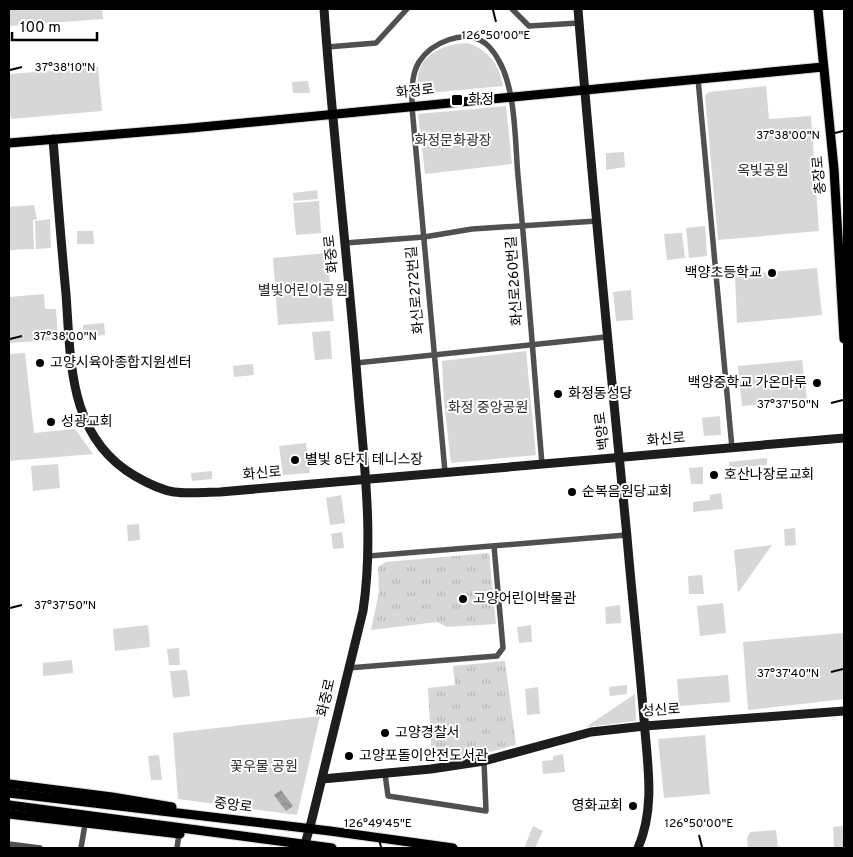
<svg xmlns="http://www.w3.org/2000/svg" width="853" height="857" viewBox="0 0 853 857" font-family="Overpass,'Noto Sans KR',sans-serif">
  <style>
    .grass { fill: url(#grass-tufts) }
    .park { fill: #d7d7d7 }
    .water { fill: url(#water-waves) }
    .lines { fill: none; stroke-linecap: round; stroke-linejoin: round }
    .primary-casing { stroke: #dbdbdb; stroke-width: 11 }
    .street { stroke: #505050; stroke-width: 5.5 }
    .secondary { stroke: #1d1d1d; stroke-width: 9 }
    .primary { stroke: #000; stroke-width: 9 }
    .ticks { fill: none; stroke: #000; stroke-width: 2 }
    .poi-dot { fill: #000; stroke: #fff; stroke-width: 2 }
    .labels { text-anchor: middle; dominant-baseline: central; stroke-width: 4; stroke-linejoin: round; paint-order: stroke }
    .street-label { font-size: 14px; fill: #000; stroke: #fff }
    .poi-label { font-size: 14px; fill: #000; stroke: #fff; text-anchor: start }
    .park-label { font-size: 14px; fill: #2e2e2e; stroke: #fff }
    .ticks-label { font-size: 12px; text-anchor: middle; fill: #000; stroke: #fff; stroke-width: 4; stroke-linejoin: round; paint-order: stroke }
  </style>
  <defs>
    <pattern id="grass-tufts" width="24" height="20" patternUnits="userSpaceOnUse" patternTransform="scale(1.25)"><rect width="24" height="20" fill="#d7d7d7"/><path d="M3 7l-1-3M5 7V3M7 7l1-3M15 17l-1-3M17 17v-4M19 17l1-3" fill="none" stroke="#b7b7b7"/></pattern>
    <pattern id="water-waves" width="16" height="10" patternUnits="userSpaceOnUse" patternTransform="scale(1.25)"><rect width="16" height="10" fill="#9e9e9e"/><path d="M0 5q4-4 8 0t8 0" fill="none" stroke="#868686"/></pattern>
  </defs>
  <rect width="100%" height="100%" fill="#fff"/>
  <g class="grass">
    <polygon points="489,553 496,624 447,627 437,622 371,630 379,592 378,567 386,562"/>
    <polygon points="505,661 516,745 486,753 432,761 428,688 455,685 453,666"/>
  </g>
  <g class="park">
    <polygon points="9,9 102,9 103,19 9,26"/>
    <path d="M468 43C489 51 499 64 503 86L418 94C413 58 436 45 468 43Z"/>
    <polygon points="98,67 102,111 11,119 9,105 10,74"/>
    <polygon points="308,81 310,93 293,93 292,82"/>
    <polygon points="766,86 769,119 811,116 819,231 718,240 705,95 710,92"/>
    <polygon points="506,106 512,164 425,174 418,114"/>
    <polygon points="624,152 625,167 606,170 606,153"/>
    <polygon points="317,190 318,199 294,201 293,193"/>
    <polygon points="319,201 321,233 296,235 293,203"/>
    <polygon points="34,205 37,219 33,220 34,249 9,250 9,207"/>
    <polygon points="50,219 51,248 36,249 35,221"/>
    <polygon points="705,226 707,256 689,258 686,228"/>
    <polygon points="77,231 93,231 94,244 77,244"/>
    <polygon points="682,233 685,258 667,260 664,234"/>
    <polygon points="327,253 334,321 278,325 273,258"/>
    <polygon points="817,268 822,315 737,323 735,275"/>
    <polygon points="631,290 633,320 616,321 613,292"/>
    <polygon points="44,294 45,309 56,309 58,340 9,343 9,297"/>
    <polygon points="104,323 105,335 84,337 83,325"/>
    <polygon points="330,331 332,359 315,360 312,332"/>
    <polygon points="526,351 536,455 451,463 444,402 442,361"/>
    <polygon points="25,353 34,433 75,429 93,454 9,461 9,354"/>
    <polygon points="802,360 807,400 742,406 738,366"/>
    <polygon points="253,364 254,375 234,377 233,366"/>
    <polygon points="720,416 721,435 704,436 702,418"/>
    <polygon points="306,443 310,473 283,475 279,446"/>
    <polygon points="767,458 767,465 729,468 729,462"/>
    <polygon points="58,464 60,488 33,491 31,466"/>
    <polygon points="703,467 703,484 691,484 689,468"/>
    <polygon points="212,471 212,479 192,481 191,473"/>
    <polygon points="721,493 723,509 693,512 693,502 710,500 710,495"/>
    <polygon points="341,495 345,523 330,525 326,498"/>
    <polygon points="139,524 140,540 128,541 127,525"/>
    <polygon points="795,528 796,545 785,546 784,529"/>
    <polygon points="342,532 344,548 333,549 331,534"/>
    <polygon points="772,545 738,593 734,550"/>
    <polygon points="702,575 704,594 689,594 688,576"/>
    <polygon points="723,603 726,633 700,636 697,606"/>
    <polygon points="620,605 621,623 606,624 605,607"/>
    <polygon points="148,625 150,647 115,651 113,629"/>
    <polygon points="531,625 532,642 519,643 517,627"/>
    <polygon points="844,633 844,699 748,710 743,642"/>
    <polygon points="179,648 180,665 169,665 167,649"/>
    <polygon points="72,660 73,673 43,676 43,663"/>
    <polygon points="187,670 190,696 173,698 170,671"/>
    <polygon points="728,675 730,702 679,706 677,679"/>
    <polygon points="627,685 627,694 610,696 609,687"/>
    <polygon points="538,687 540,714 527,715 525,689"/>
    <polygon points="635,694 636,721 586,727"/>
    <polygon points="320,716 297,815 178,799 173,733"/>
    <polygon points="705,735 710,794 664,798 658,739"/>
    <polygon points="563,754 565,772 543,774 542,761 553,760 553,756"/>
    <polygon points="159,755 162,780 151,780 148,756"/>
    <polygon points="533,826 543,831 535,848 524,848"/>
    <polygon points="844,826 844,848 834,848 833,827"/>
    <polygon points="776,830 778,848 748,848 747,838 750,832"/>
  </g>
  <polygon class="water" points="281,790 293,806 286,811 274,795"/>
  <g class="lines">
    <defs>
      <g id="primary">
        <polyline points="818,9 834,169 844,339"/>
        <polyline points="9,143 191,128 823,67"/>
        <polyline points="9,784 112,797 172,807"/>
        <polyline points="9,793 330,831 453,848"/>
        <polyline points="9,805 332,848"/>
        <polyline points="9,814 180,834"/>
      </g>
    </defs>
    <use href="#primary" class="primary-casing"/>
    <g class="street">
      <polyline points="512,9 529,26 579,23"/>
      <polyline points="327,47 376,43 407,9"/>
      <polyline points="698,79 732,448"/>
      <polyline points="345,243 424,237 472,229 597,221"/>
      <polyline points="356,363 606,337"/>
      <path d="M445 472 412 107C412 92 411 75 419 62 431 43 464 28 485 43 491 48 496 55 499 61 516 90 515 143 518 176 527 272 534 368 542 464"/>
      <polyline points="369,556 626,535"/>
      <polyline points="348,668 497,656 503,648 494,546"/>
      <polyline points="385,774 388,796 486,811 484,761"/>
      <polyline points="9,844 40,848"/>
      <polyline points="81,848 85,824"/>
      <polyline points="177,848 179,834"/>
    </g>
    <g class="secondary">
      <path d="M578 9C592 185 610 361 627 537 632 597 639 658 644 719 647 762 656 807 638 848"/>
      <path d="M53 139C57 190 61 242 66 294 71 362 68 437 135 476 147 483 161 490 174 492 189 494 205 492 220 492L844 438"/>
      <polyline points="322,779 431,769 484,761 591,732 645,726 844,711"/>
      <path d="M305 844 311 823 363 611C374 538 364 462 358 389 348 262 333 136 324 9"/>
    </g>
    <use href="#primary" class="primary"/>
  </g>
  <path class="ticks" d="M493 10 496 22M10 70 22 67M831 134 843 131M10 339 22 336M831 403 843 400M10 608 22 605M831 672 843 669M378 835 381 847M699 835 702 847"/>
  <g class="poi-dot">
    <rect x="451" y="94" width="12" height="12" rx="2.5"/>
    <circle cx="772" cy="273" r="5"/>
    <circle cx="40" cy="363" r="5"/>
    <circle cx="817" cy="383" r="5"/>
    <circle cx="558" cy="394" r="5"/>
    <circle cx="51" cy="422" r="5"/>
    <circle cx="295" cy="460" r="5"/>
    <circle cx="714" cy="475" r="5"/>
    <circle cx="572" cy="492" r="5"/>
    <circle cx="463" cy="599" r="5"/>
    <circle cx="385" cy="733" r="5"/>
    <circle cx="349" cy="756" r="5"/>
    <circle cx="633" cy="806" r="5"/>
  </g>
  <g class="labels">
    <g class="street-label">
      <text transform="translate(415 92) rotate(-6)">화정로</text>
      <text transform="translate(820 175) rotate(-95)">충장로</text>
      <text transform="translate(332 254) rotate(-96)">화중로</text>
      <text transform="translate(515 281) rotate(-94)">화신로260번길</text>
      <text transform="translate(416 290) rotate(-95)">화신로272번길</text>
      <text transform="translate(603 431) rotate(-97)">백양로</text>
      <text transform="translate(666 440) rotate(-5)">화신로</text>
      <text transform="translate(262 474) rotate(-5)">화신로</text>
      <text transform="translate(327 698) rotate(-77)">화중로</text>
      <text transform="translate(661 711) rotate(-4)">성신로</text>
      <text transform="translate(233 806) rotate(7)">중앙로</text>
    </g>
    <g class="poi-label">
      <text x="468" y="100">화정</text>
      <text x="762" y="273" text-anchor="end">백양초등학교</text>
      <text x="50" y="363">고양시육아종합지원센터</text>
      <text x="807" y="383" text-anchor="end">백양중학교 가온마루</text>
      <text x="568" y="394">화정동성당</text>
      <text x="61" y="422">성광교회</text>
      <text x="305" y="460">별빛 8단지 테니스장</text>
      <text x="724" y="475">호산나장로교회</text>
      <text x="582" y="492">순복음원당교회</text>
      <text x="473" y="599">고양어린이박물관</text>
      <text x="395" y="733">고양경찰서</text>
      <text x="359" y="756">고양포돌이안전도서관</text>
      <text x="623" y="806" text-anchor="end">영화교회</text>
    </g>
    <g class="park-label">
      <text x="453" y="141">화정문화광장</text>
      <text x="763" y="171">옥빛공원</text>
      <text x="303" y="291">별빛어린이공원</text>
      <text x="488" y="408">화정 중앙공원</text>
      <text x="264" y="767">꽃우물 공원</text>
    </g>
  </g>
  <g class="ticks-label">
    <text x="496" y="39">126°50'00"E</text>
    <text x="65" y="71">37°38'10"N</text>
    <text x="788" y="139">37°38'00"N</text>
    <text x="65" y="340">37°38'00"N</text>
    <text x="788" y="408">37°37'50"N</text>
    <text x="65" y="609">37°37'50"N</text>
    <text x="788" y="677">37°37'40"N</text>
    <text x="378" y="827">126°49'45"E</text>
    <text x="699" y="827">126°50'00"E</text>
  </g>
  <rect width="853" height="857" fill="none" stroke="#000000" stroke-width="20"/>
  <path d="M12 32v8h85v-8" fill="none" stroke="#000000" stroke-width="2.5"/>
  <text x="20" y="32" font-size="15" fill="#000000" stroke="#ffffff" stroke-width="4" paint-order="stroke">100 m</text>
</svg>
